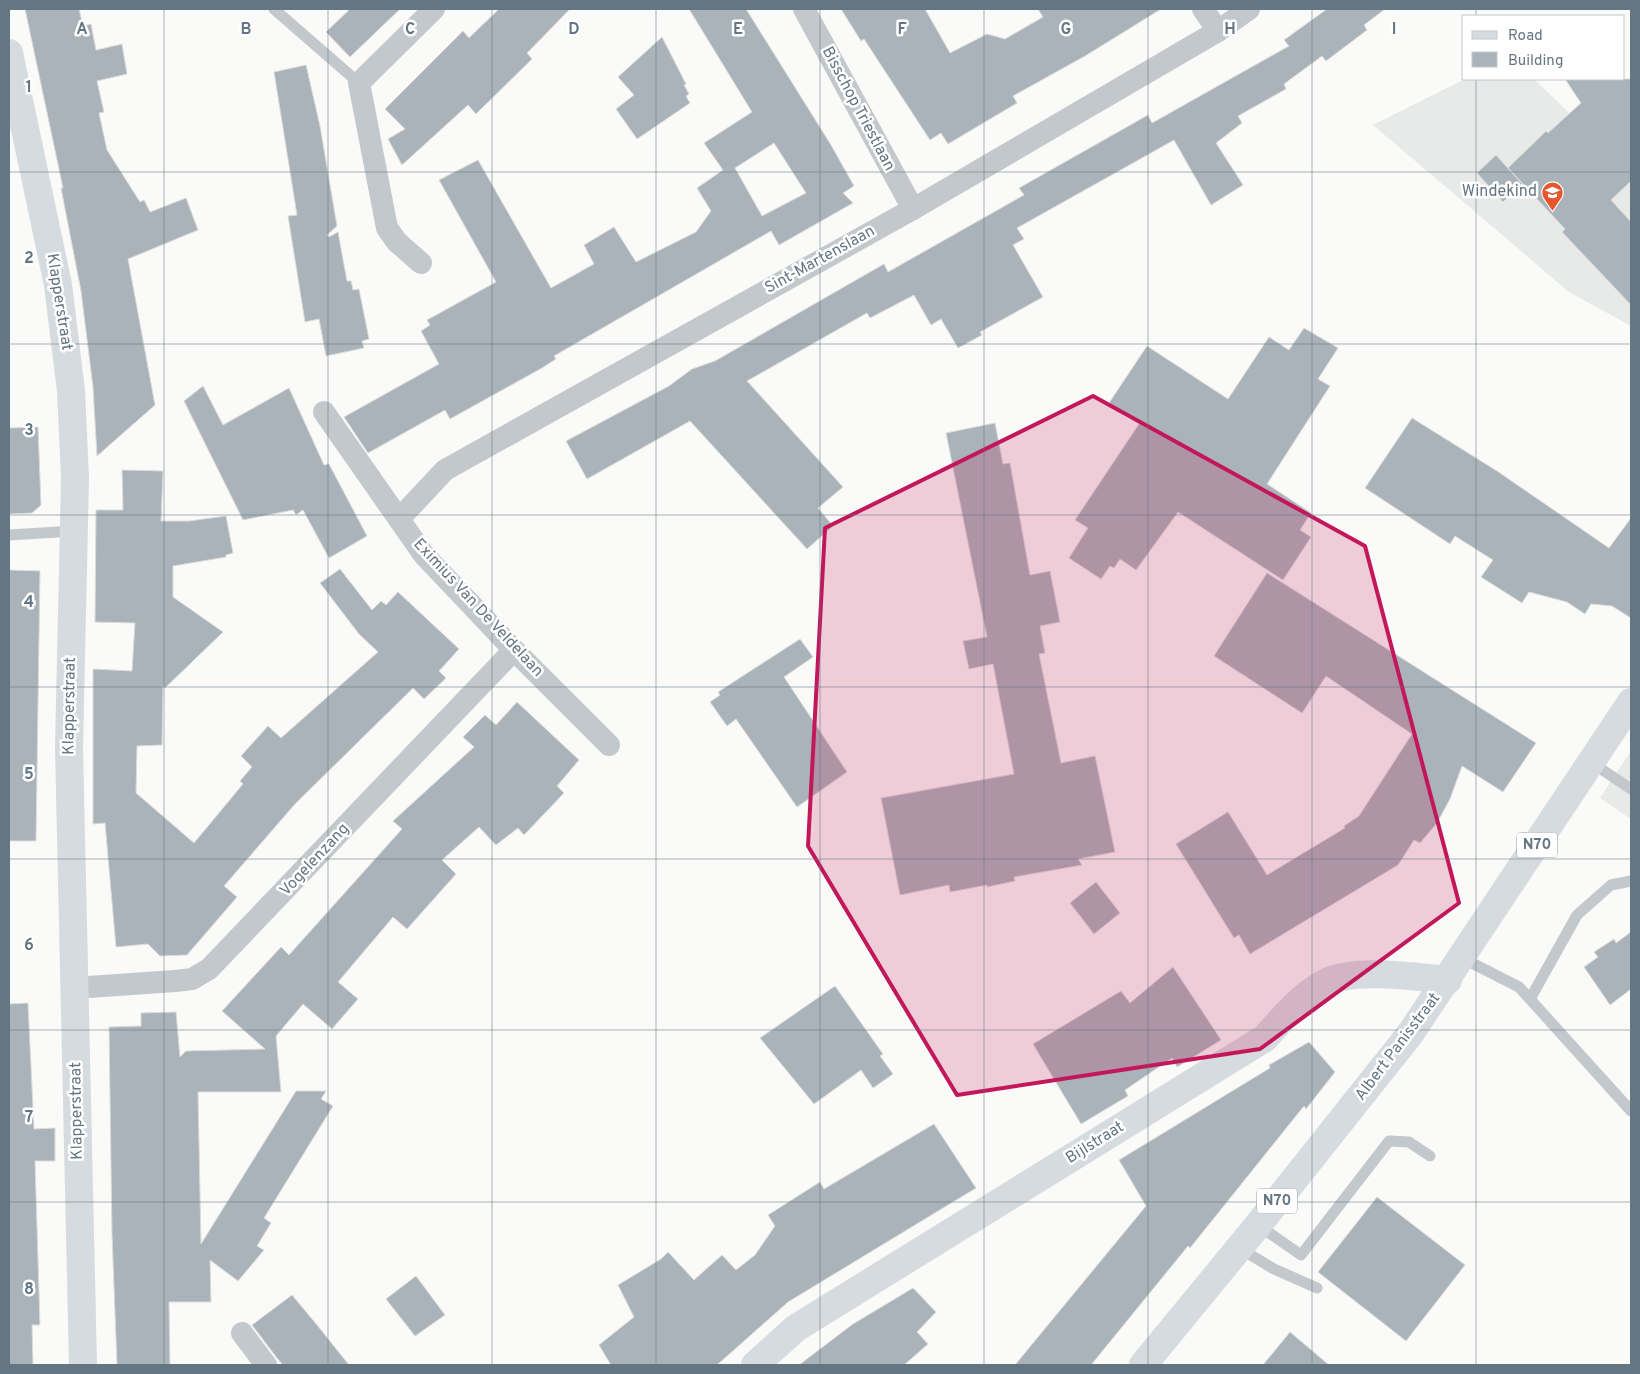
<svg xmlns="http://www.w3.org/2000/svg" width="1640" height="1374" viewBox="0 0 1640 1374" font-family="Overpass,sans-serif">
  <style>
    .built { fill: #e8e9e9 }
    .building { fill: #aab3b9; stroke: #dcdcda; fill-rule: evenodd }
    .lines { fill: none; stroke-linecap: round; stroke-linejoin: round }
    .lane { stroke: #c3c8cc; stroke-width: 11 }
    .street { stroke: #c3c8cc; stroke-width: 22 }
    .secondary { stroke: #d6dbdf; stroke-width: 28 }
    .primary { stroke: #d6dbdf; stroke-width: 28 }
    .marked { fill: #c2185b; fill-opacity: 0.2; stroke: #c2185b; stroke-width: 4; stroke-linejoin: round }
    .grid { fill: none; stroke: #657683; stroke-width: 1; stroke-opacity: 0.55 }
    .labels { text-anchor: middle; dominant-baseline: central; stroke-width: 5; stroke-linejoin: round; paint-order: stroke }
    .shield { fill: #fff; stroke: #939fa8; stroke-width: 1 }
    .shield-label { font-size: 15px; font-weight: bold; fill: #657683 }
    .street-label { font-size: 16px; fill: #657683; stroke: #fff }
    .poi-label { font-size: 16px; fill: #657683; stroke: #fff; text-anchor: end }
    .grid-label { font-size: 16px; text-anchor: middle; font-weight: bold; fill: #657683; stroke: #fff; stroke-width: 5; stroke-linejoin: round; paint-order: stroke }
  </style>
  <rect width="100%" height="100%" fill="#fafaf8"/>
  <g class="built">
    <polygon points="1465,79 1534,79 1587,130 1631,111 1631,326 1569,292 1373,125"/>
    <polygon points="1631,751 1631,819 1600,798"/>
  </g>
  <g class="building">
    <polygon points="25,9 79,9 83,26 91,24 96,50 122,44 127,74 97,81 104,112 99,113 107,150 140,202 144,200 150,212 186,198 198,230 128,259 155,405 97,456 93,387 81,291 61,188 63,188"/>
    <polygon points="350,9 400,9 350,57 326,32"/>
    <polygon points="499,9 570,9 527,53 532,59 476,114 468,105 402,165 388,139 405,129 385,109 463,31 469,38"/>
    <path d="M689 9H746L831 145 854 186 843 193 853 203 779 245 771 231 554 356 556 359 542 368 450 419 445 410 368 453 344 417 439 364 421 331 430 325 427 320 496 282 439 180 478 160 551 288 594 264 584 245 614 227 636 262 696 232 711 211 697 188 723 170 704 143 752 112ZM774 143 806 193 762 216 735 168Z"/>
    <polygon points="841,9 925,9 950,53 987,34 1005,39 1043,17 1038,9 1161,9 1085,56 1013,96 1017,103 948,144 941,133 930,140 864,39 861,41"/>
    <polygon points="1327,9 1385,9 1364,25 1367,30 1326,61 1322,56 1284,84 1286,89 1238,116 1242,123 1216,143 1243,185 1211,205 1174,140 1017,228 1024,239 1013,245 1043,297 980,332 982,335 958,348 941,319 931,325 914,295 870,318 867,313 747,381 843,487 818,508 833,526 807,549 690,421 587,479 566,441 669,386 692,369 715,361 884,264 888,272 1024,195 1019,188 1148,115 1152,123 1289,46 1284,40"/>
    <polygon points="662,37 686,84 684,85 689,94 686,96 690,103 637,139 616,109 634,95 618,77"/>
    <polygon points="306,65 320,126 337,226 327,235 329,237 338,232 347,281 351,281 353,290 359,289 369,339 362,341 364,348 326,356 319,319 305,322 288,216 297,215 274,72"/>
    <polygon points="1565,79 1631,79 1631,181 1611,200 1631,222 1631,305 1562,232 1565,229 1508,168 1546,131 1548,133 1581,103"/>
    <polygon points="1496,155 1522,184 1503,202 1477,173"/>
    <polygon points="1304,328 1338,348 1318,379 1330,386 1267,484 1311,513 1300,530 1311,537 1283,580 1178,512 1136,570 1120,559 1114,568 1110,566 1101,579 1069,558 1088,528 1075,520 1139,424 1109,403 1147,346 1228,399 1269,337 1289,350"/>
    <polygon points="203,386 223,425 289,388 324,465 329,464 367,536 329,558 303,510 296,515 293,510 243,520 184,401"/>
    <polygon points="1412,418 1497,471 1609,548 1631,518 1631,618 1612,606 1591,604 1585,614 1567,602 1529,592 1522,603 1481,577 1493,560 1455,536 1450,544 1365,488"/>
    <polygon points="995,423 1003,464 1010,463 1030,575 1050,571 1060,622 1040,626 1045,653 1039,654 1061,763 1095,756 1115,852 1078,859 1082,865 1014,877 1015,881 987,887 987,885 950,892 949,885 900,895 881,798 1014,774 993,664 969,669 963,641 987,637 946,433"/>
    <polygon points="38,427 41,505 32,513 9,514 9,428"/>
    <polygon points="122,470 163,471 161,521 189,521 226,516 233,553 226,555 226,557 173,566 173,597 223,632 165,688 163,686 162,745 137,746 136,793 194,843 243,784 240,781 252,767 241,756 268,726 281,738 378,652 359,634 320,583 340,569 372,610 381,601 386,605 398,592 459,649 439,671 446,678 424,699 413,688 295,804 224,886 237,897 187,955 160,956 148,944 116,947 105,823 93,824 93,669 132,671 135,623 95,622 96,510 123,510"/>
    <polygon points="9,570 40,571 36,841 9,841"/>
    <polygon points="1267,573 1536,743 1503,792 1462,766 1450,799 1437,823 1420,843 1414,840 1398,865 1250,954 1239,935 1234,938 1176,844 1228,812 1267,875 1345,828 1344,826 1359,816 1412,734 1326,676 1302,713 1214,656"/>
    <polygon points="800,639 813,657 784,677 847,772 797,807 736,719 727,726 710,702 720,695 718,692"/>
    <polygon points="517,702 579,760 557,786 564,793 524,835 518,828 496,845 479,827 442,860 456,874 407,929 393,917 338,982 358,999 332,1029 303,1004 276,1036 281,1092 198,1092 201,1244 296,1091 326,1091 321,1099 333,1106 264,1218 271,1223 257,1246 264,1250 238,1281 210,1260 211,1302 169,1302 170,1365 117,1365 112,1235 109,1027 141,1026 141,1013 176,1012 180,1057 186,1051 265,1049 222,1011 281,947 289,955 402,829 393,821 474,747 463,737 485,715 496,725"/>
    <polygon points="1096,882 1120,913 1094,934 1070,903"/>
    <polygon points="1631,932 1631,989 1610,1005 1584,967 1598,957 1594,952 1614,939 1616,943"/>
    <polygon points="1173,967 1221,1040 1177,1067 1172,1058 1125,1090 1128,1096 1081,1124 1033,1044 1121,991 1130,1003"/>
    <polygon points="835,986 883,1054 880,1056 893,1074 873,1088 861,1070 814,1104 760,1038"/>
    <polygon points="28,1003 34,1129 55,1128 55,1161 35,1161 40,1325 32,1325 33,1365 9,1365 9,1004"/>
    <polygon points="1309,1042 1335,1072 1306,1109 1304,1106 1190,1248 1188,1246 1091,1365 1015,1365 1146,1206 1119,1160 1270,1068 1269,1065"/>
    <polygon points="934,1124 976,1188 788,1302 717,1365 611,1365 599,1345 634,1317 618,1285 661,1259 668,1252 694,1280 722,1255 736,1270 755,1255 775,1226 768,1215 820,1182 824,1189"/>
    <polygon points="1377,1197 1465,1265 1406,1341 1318,1272"/>
    <polygon points="416,1276 445,1315 415,1336 386,1299"/>
    <polygon points="913,1288 936,1312 917,1332 928,1344 904,1365 799,1365 853,1324"/>
    <polygon points="292,1295 317,1325 349,1365 283,1365 277,1358 252,1325"/>
    <polygon points="1290,1332 1329,1365 1263,1365"/>
  </g>
  <g class="lines">
    <g class="lane">
      <polyline points="274,9 359,83"/>
      <polyline points="9,535 74,531"/>
      <polyline points="1592,763 1631,789"/>
      <polyline points="1462,958 1519,987 1631,1111"/>
      <polyline points="1530,999 1577,915 1611,885 1631,881"/>
      <polyline points="1258,1225 1301,1255 1389,1141 1409,1142 1430,1156"/>
      <polyline points="1239,1248 1274,1269 1317,1288"/>
    </g>
    <g class="street">
      <polyline points="804,9 913,209"/>
      <polyline points="1203,9 1218,31"/>
      <polyline points="421,263 397,242 387,228 359,83 434,9"/>
      <polyline points="324,412 424,555 514,650 609,745"/>
      <polyline points="399,519 445,470 913,209 1218,31 1249,9"/>
      <polyline points="74,988 175,981 192,979 209,969 514,650"/>
      <polyline points="242,1333 266,1365"/>
    </g>
    <g class="secondary">
      <polyline points="9,53 58,285 71,391 75,478 69,748 83,1365"/>
      <path d="M755 1365 796 1328 1265 1038C1283 1018 1300 997 1323 984 1352 967 1415 977 1448 980"/>
    </g>
    <polyline class="primary" points="1143,1365 1258,1225 1410,1034 1631,702"/>
  </g>
  <path class="marked" d="M1093 396 1365 546 1459 903 1260 1049 957 1095 808 846 825 528Z"/>
  <path class="grid" d="M164 9V1365M328 9V1365M492 9V1365M656 9V1365M820 9V1365M984 9V1365M1148 9V1365M1312 9V1365M1476 9V16M1476 79V1365M9 172H1631M9 344H1631M9 515H1631M9 687H1631M9 859H1631M9 1030H1631M9 1202H1631"/>
  <defs>
    <symbol id="school-pin" viewBox="-11 -11 22 30"><path d="M0 17L-7.5 6A9.5 9.5 0 1 1 7.5 6Z" fill="#e4572e" stroke="#fff"/><path d="M0-5L7-2L0 1L-7-2ZM-4 1L0 2.5L4 1V4Q0 6-4 4Z" fill="#fff"/></symbol>
  </defs>
  <g fill-rule="evenodd">
    <use href="#school-pin" x="1540" y="180" width="25" height="34"/>
  </g>
  <g class="labels">
    <g class="shield">
      <rect x="1517" y="832.5" width="40" height="25" rx="4"/>
      <rect x="1257" y="1188.5" width="40" height="25" rx="4"/>
    </g>
    <g class="shield-label">
      <text x="1537" y="845">N70</text>
      <text x="1277" y="1201">N70</text>
    </g>
    <g class="street-label">
      <text transform="translate(858 109) rotate(62)">Bisschop Triestlaan</text>
      <text transform="translate(820 260) rotate(-29)">Sint-Martenslaan</text>
      <text transform="translate(59 302) rotate(81)">Klapperstraat</text>
      <text transform="translate(478 608) rotate(47)">Eximius Van De Veldelaan</text>
      <text transform="translate(70 706) rotate(-89)">Klapperstraat</text>
      <text transform="translate(315 860) rotate(-47)">Vogelenzang</text>
      <text transform="translate(1398 1047) rotate(-53)">Albert Panisstraat</text>
      <text transform="translate(77 1111) rotate(-91)">Klapperstraat</text>
      <text transform="translate(1095 1143) rotate(-32)">Bijlstraat</text>
    </g>
    <g class="poi-label">
      <text x="1537" y="192">Windekind</text>
    </g>
  </g>
  <g class="grid-label">
    <text x="82" y="34">A</text>
    <text x="246" y="34">B</text>
    <text x="410" y="34">C</text>
    <text x="574" y="34">D</text>
    <text x="738" y="34">E</text>
    <text x="902" y="34">F</text>
    <text x="1066" y="34">G</text>
    <text x="1230" y="34">H</text>
    <text x="1394" y="34">I</text>
    <text x="29" y="92">1</text>
    <text x="29" y="263">2</text>
    <text x="29" y="435">3</text>
    <text x="29" y="607">4</text>
    <text x="29" y="779">5</text>
    <text x="29" y="950">6</text>
    <text x="29" y="1122">7</text>
    <text x="29" y="1294">8</text>
  </g>
  <rect width="1640" height="1374" fill="none" stroke="#657683" stroke-width="20"/>
  <rect x="1462" y="15" width="162" height="65" fill="#ffffff" stroke="#c1c8cd"/>
  <rect x="1472" y="31" width="25" height="8" fill="#d6dbdf" stroke="#c1c8cd"/>
  <text x="1508" y="40" font-size="15" fill="#657683">Road</text>
  <rect x="1472" y="52" width="25" height="15" fill="#aab3b9" stroke="#c1c8cd"/>
  <text x="1508" y="65" font-size="15" fill="#657683">Building</text>
</svg>
